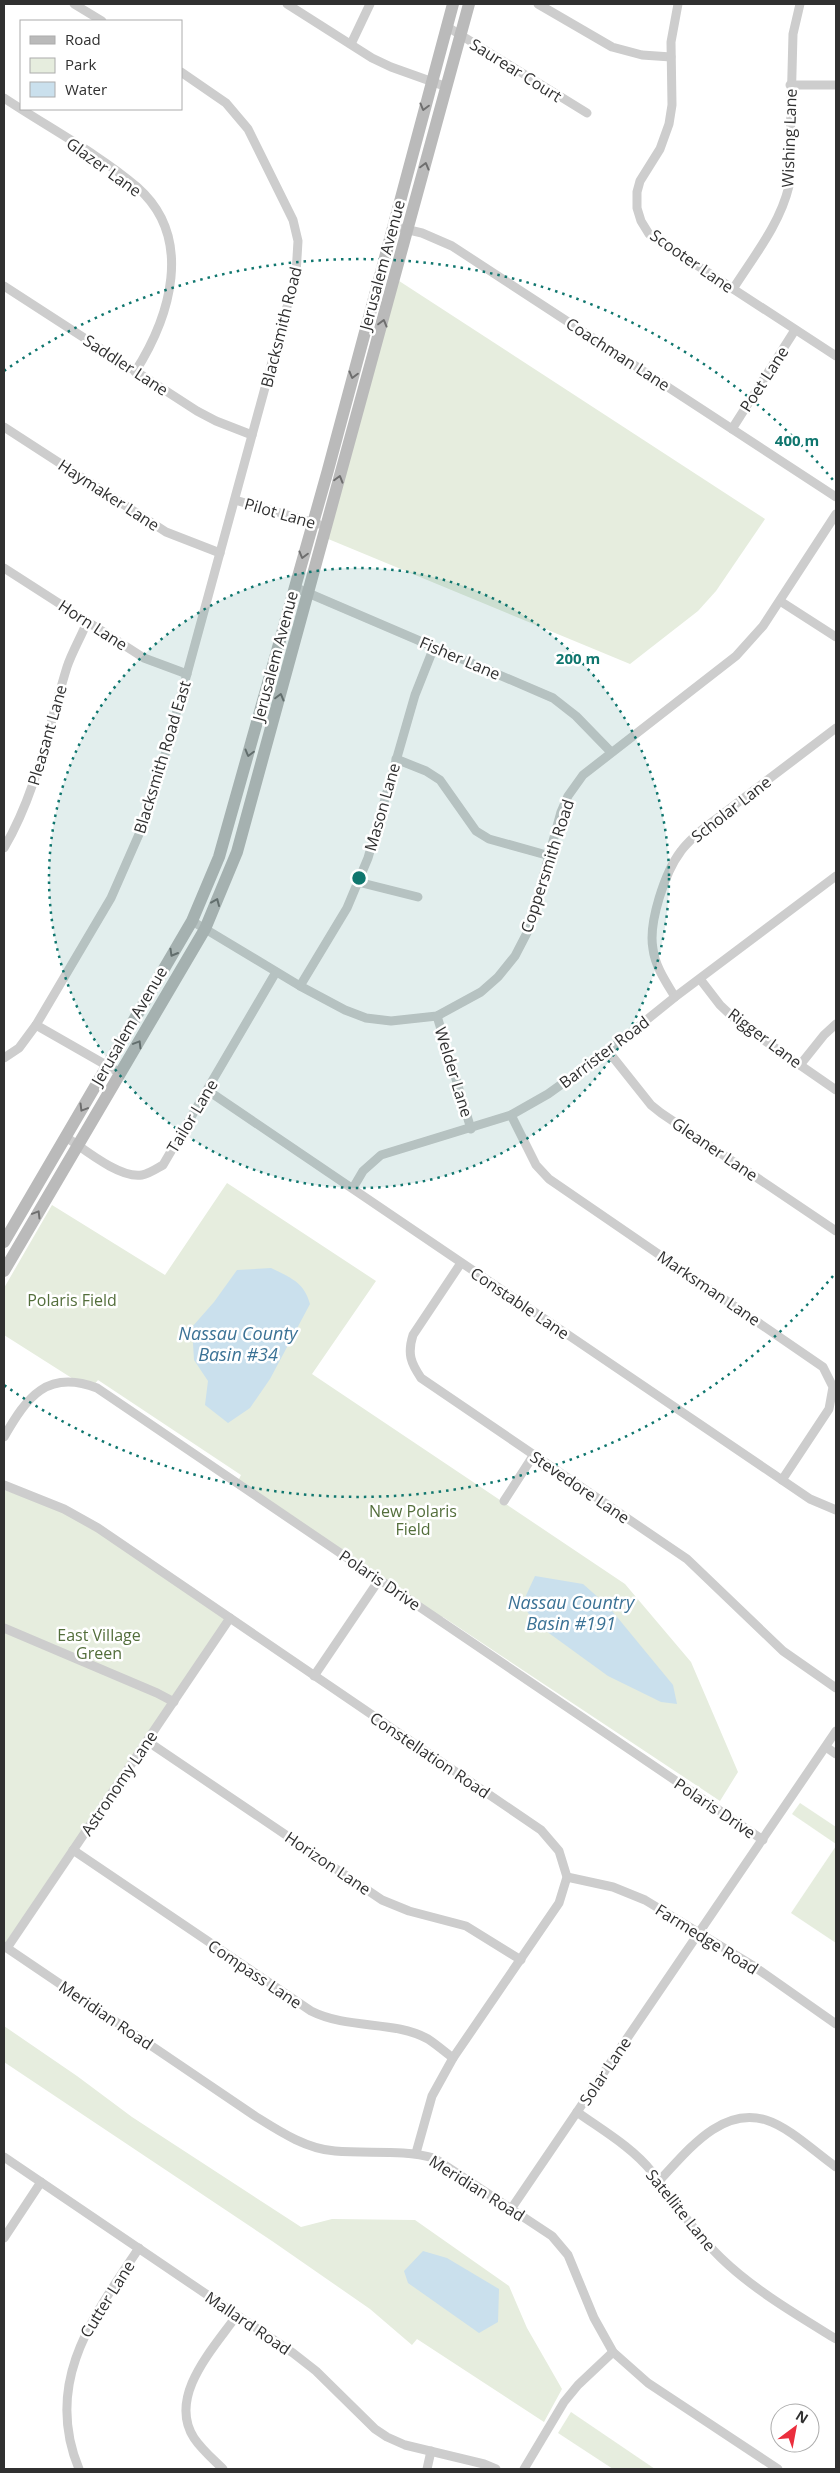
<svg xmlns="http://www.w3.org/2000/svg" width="840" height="2473" viewBox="0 0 840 2473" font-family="'Open Sans',sans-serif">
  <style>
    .green { fill: #e6edde }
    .water { fill: #cae0ed }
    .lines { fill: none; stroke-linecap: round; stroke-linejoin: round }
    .street { stroke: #cdcdcd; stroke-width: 9 }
    .secondary { stroke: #bababa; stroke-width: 12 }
    .oneway { stroke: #6e6e6e }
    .ring { fill: none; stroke: #0f766e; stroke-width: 2.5; stroke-dasharray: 2.5 5 }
    .labels { text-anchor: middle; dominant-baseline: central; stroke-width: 5; stroke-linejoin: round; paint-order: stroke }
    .street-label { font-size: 16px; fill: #303030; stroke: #fff }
    .park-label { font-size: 16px; fill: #536e3b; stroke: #fff }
    .water-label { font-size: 18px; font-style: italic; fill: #3b7295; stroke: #fff }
    .centre { fill: #0f766e; stroke: #fff; stroke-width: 2.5 }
    .ring-label { font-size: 15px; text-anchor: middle; font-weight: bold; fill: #0f766e; stroke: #fff; stroke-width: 5; stroke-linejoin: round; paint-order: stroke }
  </style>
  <rect width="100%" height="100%" fill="#fff"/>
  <g class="green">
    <polygon points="393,277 765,519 716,591 698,611 630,664 321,536"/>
    <polygon points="227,1183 376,1281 312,1374 625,1584 691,1662 738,1772 720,1801 443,1617 442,1619 238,1481 241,1475 98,1380 93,1386 78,1382 4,1335 4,1288 52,1205 165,1275"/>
    <polygon points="4,1490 65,1510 230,1620 4,1945"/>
    <polygon points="800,1803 836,1827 836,1844 792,1814"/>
    <polygon points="836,1846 836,1943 791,1913"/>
    <polygon points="4,2026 77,2076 132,2117 301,2227 332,2219 415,2220 509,2286 527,2328 562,2389 544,2422 417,2339 412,2345 370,2309 272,2241 4,2062"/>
    <polygon points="571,2412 655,2469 613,2469 558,2433"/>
  </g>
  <g class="water">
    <path d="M271 1268C291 1278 304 1282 310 1304L270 1379 250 1408 228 1423 205 1405 208 1381 194 1360 192 1327 214 1302 237 1270Z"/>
    <polygon points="535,1576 583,1584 608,1606 673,1685 677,1704 661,1702 608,1676 535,1623 522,1604"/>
    <polygon points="423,2251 447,2258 499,2289 498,2322 479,2333 408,2283 404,2271"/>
  </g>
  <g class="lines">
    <g class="street">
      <polyline points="74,4 102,21"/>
      <polyline points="287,4 372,58 391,67 447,87"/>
      <polyline points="538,4 612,47 642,55 671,57"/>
      <polyline points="678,4 671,42 672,105 669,124 660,149 640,181 637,192 637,208 641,221 649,234 836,356"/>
      <polyline points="446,26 587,113"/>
      <polyline points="351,44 370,4"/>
      <polyline points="790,85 836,85"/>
      <path d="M4 98C46 126 100 155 137 187 195 238 170 317 135 372"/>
      <polyline points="392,226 422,233 452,246 836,497"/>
      <polyline points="4,286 197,411 216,421 252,435"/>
      <path d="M733 289C754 256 780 224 789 186L793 34 800 4"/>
      <polyline points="4,427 166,532 220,553"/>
      <polyline points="732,429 795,330"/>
      <polyline points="235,500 318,524"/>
      <polyline points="4,568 144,658 187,674"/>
      <polyline points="294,587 553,698 576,716 611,752"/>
      <polyline points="780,601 836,637"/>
      <polyline points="396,759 426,771 440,780 476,831 489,839 550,856"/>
      <path d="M4 848C37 792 48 728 67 667 72 652 81 637 87 622"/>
      <polyline points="358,882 418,897"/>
      <polyline points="192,921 300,986 345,1010 366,1018 391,1021 437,1016 481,992 498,977 515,956 529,929 561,812 568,796 583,775 736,656 763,626 836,514"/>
      <polyline points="700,979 720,1005 738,1022 836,1090"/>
      <polyline points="300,986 347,908 368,858 415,695 434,647"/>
      <path d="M675 997C666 982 655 966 653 949 648 923 665 872 681 851 686 844 693 838 699 832L836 728"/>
      <polyline points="437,1016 471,1129"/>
      <polyline points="36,1025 120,1073"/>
      <polyline points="608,1051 651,1105 661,1113 836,1231"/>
      <polyline points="4,1058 19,1048 36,1025 111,898 140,832 158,780 296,274 298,241 293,220 248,129 226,103 181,72"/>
      <polyline points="800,1065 824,1035 836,1024"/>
      <polyline points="207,1090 782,1480 810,1499 836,1510"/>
      <polyline points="511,1115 536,1165 549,1179 823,1367 833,1387 829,1409 782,1480"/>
      <path d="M66 1137C84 1149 120 1179 142 1175 149 1174 156 1169 163 1165L276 972"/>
      <polyline points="353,1188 363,1171 381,1155 511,1115 548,1094 608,1051 675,997 836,876"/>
      <path d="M461 1263 413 1335C407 1354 411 1363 421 1378L687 1559 783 1651 836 1688"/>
      <path d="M4 1437C27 1397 47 1369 97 1388L763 1840"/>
      <polyline points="4,1485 64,1509 98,1528 541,1830 559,1851 567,1877 559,1903 453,2058 432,2096 416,2153"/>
      <polyline points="504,1501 533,1456"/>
      <polyline points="4,1628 157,1693 174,1702"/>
      <polyline points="314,1676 379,1580"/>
      <polyline points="147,1741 382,1900 409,1911 466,1926 521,1960"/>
      <polyline points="826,1747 836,1754"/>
      <path d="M73 1850 311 2011C349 2030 394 2020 428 2039 437 2045 445 2052 453 2058"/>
      <polyline points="567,1877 613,1887 645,1900 752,1965 836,2024"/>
      <path d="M4 1946 255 2116C279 2131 306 2149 335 2151 369 2154 402 2149 434 2158L552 2236 568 2255 594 2318 613 2352 648 2383 778 2469"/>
      <polyline points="7,1948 230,1618"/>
      <path d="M577 2112C602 2130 632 2147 652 2172 674 2201 694 2232 721 2258 754 2290 797 2315 836 2339"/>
      <polyline points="4,2157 293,2353 316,2371 375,2429 387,2437 405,2445 484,2464 496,2469"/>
      <path d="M658 2182C686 2153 720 2106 766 2120 789 2127 816 2153 836 2167"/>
      <polyline points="511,2209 836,1731"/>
      <polyline points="4,2238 41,2182"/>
      <path d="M79 2469C43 2382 93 2317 139 2248"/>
      <path d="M223 2469C213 2459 202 2450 194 2438 167 2396 214 2348 237 2315"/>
      <polyline points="427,2469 431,2451"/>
      <polyline points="524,2469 564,2402 578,2385 613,2352"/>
    </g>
    <g class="secondary">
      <polyline points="4,1242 192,921 219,857 328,470 453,4"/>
      <polyline points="4,1271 205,929 237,852 469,4"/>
    </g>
  </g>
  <defs><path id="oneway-chevron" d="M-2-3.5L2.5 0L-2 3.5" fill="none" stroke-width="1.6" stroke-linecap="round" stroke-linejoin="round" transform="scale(1.25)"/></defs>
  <g class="oneway">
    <use href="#oneway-chevron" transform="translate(424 107) rotate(105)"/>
    <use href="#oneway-chevron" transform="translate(425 166) rotate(-75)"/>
    <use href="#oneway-chevron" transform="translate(383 323) rotate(-75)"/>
    <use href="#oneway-chevron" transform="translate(353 375) rotate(105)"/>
    <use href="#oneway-chevron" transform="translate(339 479) rotate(-74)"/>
    <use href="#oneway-chevron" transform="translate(303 555) rotate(105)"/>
    <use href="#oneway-chevron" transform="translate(280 697) rotate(-75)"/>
    <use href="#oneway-chevron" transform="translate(249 753) rotate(105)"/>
    <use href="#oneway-chevron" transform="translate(216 902) rotate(-67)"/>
    <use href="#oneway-chevron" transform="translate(173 953) rotate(120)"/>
    <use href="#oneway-chevron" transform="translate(138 1044) rotate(-59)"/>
    <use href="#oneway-chevron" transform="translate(83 1108) rotate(121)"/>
    <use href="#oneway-chevron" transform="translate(37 1214) rotate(-59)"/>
  </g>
  <circle cx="359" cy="878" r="310" fill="#0f766e" fill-opacity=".12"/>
  <g class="ring">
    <circle cx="359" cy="878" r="310"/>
    <path d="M833 1276A619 619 0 0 1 4 1385M4 371A619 619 0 0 1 833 480"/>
  </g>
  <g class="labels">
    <g class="street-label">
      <text transform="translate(516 70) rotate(32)">Saurear Court</text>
      <text transform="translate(789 138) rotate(-88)">Wishing Lane</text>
      <text transform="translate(104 167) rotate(36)">Glazer Lane</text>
      <text transform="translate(692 261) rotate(35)">Scooter Lane</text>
      <text transform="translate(382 265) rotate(-75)">Jerusalem Avenue</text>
      <text transform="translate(281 327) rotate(-76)">Blacksmith Road</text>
      <text transform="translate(618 354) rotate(33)">Coachman Lane</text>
      <text transform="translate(126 365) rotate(33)">Saddler Lane</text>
      <text transform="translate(764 379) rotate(-57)">Poet Lane</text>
      <text transform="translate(109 495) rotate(33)">Haymaker Lane</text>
      <text transform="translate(280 513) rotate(16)">Pilot Lane</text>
      <text transform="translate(93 625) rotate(33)">Horn Lane</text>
      <text transform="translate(275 656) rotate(-75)">Jerusalem Avenue</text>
      <text transform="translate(460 658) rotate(23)">Fisher Lane</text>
      <text transform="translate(47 735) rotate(-74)">Pleasant Lane</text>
      <text transform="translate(162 757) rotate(-73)">Blacksmith Road East</text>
      <text transform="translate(382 807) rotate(-74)">Mason Lane</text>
      <text transform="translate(731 809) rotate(-38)">Scholar Lane</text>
      <text transform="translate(547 866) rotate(-72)">Coppersmith Road</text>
      <text transform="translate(129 1026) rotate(-60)">Jerusalem Avenue</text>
      <text transform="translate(765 1038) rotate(37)">Rigger Lane</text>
      <text transform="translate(604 1052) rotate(-37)">Barrister Road</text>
      <text transform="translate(454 1072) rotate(73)">Welder Lane</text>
      <text transform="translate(192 1116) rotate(-59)">Tailor Lane</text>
      <text transform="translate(715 1149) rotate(34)">Gleaner Lane</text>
      <text transform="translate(709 1288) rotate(34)">Marksman Lane</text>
      <text transform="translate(520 1303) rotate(34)">Constable Lane</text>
      <text transform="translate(580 1487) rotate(34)">Stevedore Lane</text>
      <text transform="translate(380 1580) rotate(34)">Polaris Drive</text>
      <text transform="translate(430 1755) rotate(34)">Constellation Road</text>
      <text transform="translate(119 1783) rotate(-56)">Astronomy Lane</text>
      <text transform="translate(715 1808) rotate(34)">Polaris Drive</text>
      <text transform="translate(328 1863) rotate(34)">Horizon Lane</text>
      <text transform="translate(707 1939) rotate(32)">Farmedge Road</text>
      <text transform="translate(255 1974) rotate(34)">Compass Lane</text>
      <text transform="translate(106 2015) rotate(34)">Meridian Road</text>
      <text transform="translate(605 2071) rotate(-56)">Solar Lane</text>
      <text transform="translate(477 2188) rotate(32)">Meridian Road</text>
      <text transform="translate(681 2210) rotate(51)">Satellite Lane</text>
      <text transform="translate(107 2299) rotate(-58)">Cutter Lane</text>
      <text transform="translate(248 2323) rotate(34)">Mallard Road</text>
    </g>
    <g class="park-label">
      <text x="72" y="1300">Polaris Field</text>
      <text x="413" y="1511">New Polaris<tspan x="413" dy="18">Field</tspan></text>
      <text x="99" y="1635">East Village<tspan x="99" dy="18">Green</tspan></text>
    </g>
    <g class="water-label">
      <text x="238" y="1333">Nassau County<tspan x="238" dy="21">Basin #34</tspan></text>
      <text x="571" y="1602">Nassau Country<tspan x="571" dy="21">Basin #191</tspan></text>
    </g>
  </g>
  <circle cx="359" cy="878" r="8" class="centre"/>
  <g class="ring-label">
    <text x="797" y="446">400 m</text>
    <text x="578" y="664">200 m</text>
  </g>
  <rect width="840" height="2473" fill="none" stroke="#303030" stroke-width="10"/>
  <rect x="20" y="20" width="162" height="90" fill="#ffffff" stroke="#acacac"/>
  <rect x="30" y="36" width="25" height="8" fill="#bababa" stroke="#acacac"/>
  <text x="65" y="45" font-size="15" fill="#303030">Road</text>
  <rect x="30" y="58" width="25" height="15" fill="#e6edde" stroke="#acacac"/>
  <text x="65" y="70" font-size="15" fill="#303030">Park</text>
  <rect x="30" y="82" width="25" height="15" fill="#cae0ed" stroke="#acacac"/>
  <text x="65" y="95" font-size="15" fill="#303030">Water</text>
  <g transform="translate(795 2428) rotate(32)"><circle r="24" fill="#ffffff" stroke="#acacac"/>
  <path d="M0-4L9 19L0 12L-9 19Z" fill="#eb2e3d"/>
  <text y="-8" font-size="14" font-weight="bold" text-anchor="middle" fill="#303030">N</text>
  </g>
</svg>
